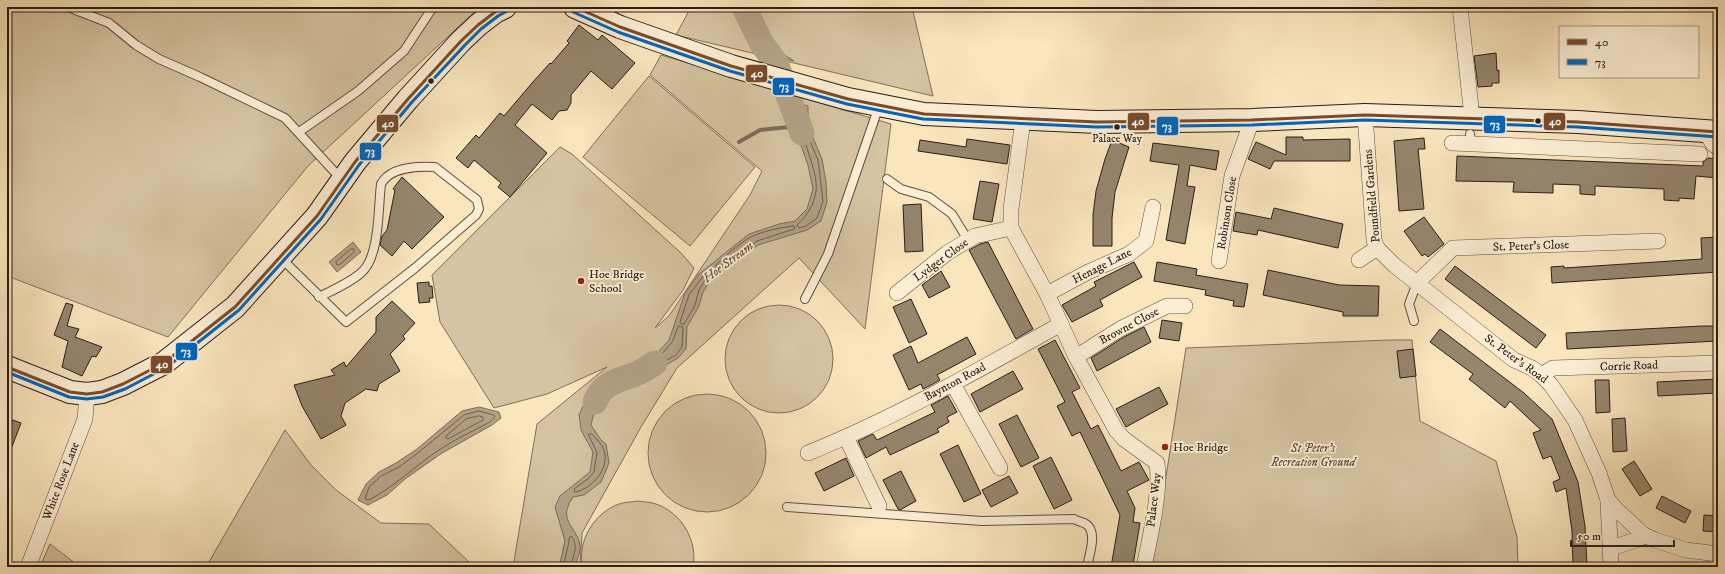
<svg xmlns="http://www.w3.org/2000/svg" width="1725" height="574" viewBox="0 0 1725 574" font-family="'IM FELL DW Pica',serif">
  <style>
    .green { fill: #d6c3a1; stroke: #7f705c }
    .water { fill: #b3a185; stroke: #7b6c59 }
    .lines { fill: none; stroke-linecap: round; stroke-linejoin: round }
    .shore { stroke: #6e5f4e; stroke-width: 1 }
    .stream { stroke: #7b6c59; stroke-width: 4 }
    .river { stroke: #b3a185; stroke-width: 25 }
    .building { fill: #95856d; stroke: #281d17 }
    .lane-casing { stroke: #5c4f40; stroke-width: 10 }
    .street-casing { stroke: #5c4f40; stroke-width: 16 }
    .secondary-casing { stroke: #281d17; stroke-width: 24 }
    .lane { stroke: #fceed4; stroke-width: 8 }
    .street { stroke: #fceed4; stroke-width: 15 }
    .secondary { stroke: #fceed4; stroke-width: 22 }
    .bus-1-casing { stroke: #fceed4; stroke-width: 6 }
    .bus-2-casing { stroke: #fceed4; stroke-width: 6 }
    .bus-1 { stroke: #7a4b2a; stroke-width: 3 }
    .bus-2 { stroke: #0065bd; stroke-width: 3 }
    .bus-dot { fill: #281d17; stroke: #fceed4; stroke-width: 1.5 }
    .poi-dot { fill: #8f2418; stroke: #fceed4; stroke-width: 1.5 }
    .labels { text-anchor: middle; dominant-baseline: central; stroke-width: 3.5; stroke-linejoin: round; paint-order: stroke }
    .bus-label { font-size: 11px; fill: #281d17; stroke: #fceed4 }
    .street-label { font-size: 12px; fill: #281d17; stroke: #fceed4 }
    .poi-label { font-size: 12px; fill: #281d17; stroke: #fceed4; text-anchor: start }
    .park-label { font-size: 12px; font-style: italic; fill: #5c4f40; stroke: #fceed4 }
    .water-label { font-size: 13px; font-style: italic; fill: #605243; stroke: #fceed4 }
    .line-badge { stroke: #fceed4; stroke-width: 1.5 }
    .badge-label { font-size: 11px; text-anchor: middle; font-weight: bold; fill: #fff }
  </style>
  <rect width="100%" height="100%" fill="#fae5bd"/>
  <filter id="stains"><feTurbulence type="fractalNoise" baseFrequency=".005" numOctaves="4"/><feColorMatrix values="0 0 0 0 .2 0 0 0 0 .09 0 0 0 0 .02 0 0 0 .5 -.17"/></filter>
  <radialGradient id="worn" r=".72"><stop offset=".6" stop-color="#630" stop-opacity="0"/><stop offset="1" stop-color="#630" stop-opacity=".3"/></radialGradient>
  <g class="green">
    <polygon points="7,7 480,7 308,166 168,337 7,276"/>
    <polygon points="691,7 912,7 933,96 676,35"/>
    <polygon points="661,55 891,124 865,329 799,258 677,368 641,427 582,533 580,567 513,567 537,424 607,367 547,394 494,408 440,322 432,275 560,147 572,154 681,253 694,268 683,290 655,328 669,316 750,195 762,171 650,75"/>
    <polygon points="649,76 755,167 690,246 583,157"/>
    <circle cx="779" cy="359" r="54"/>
    <polygon points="1389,340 1412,340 1420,421 1496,461 1517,537 1518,567 1152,567 1186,348"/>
    <circle cx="707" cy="453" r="59"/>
    <polygon points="285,430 311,465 336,490 381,523 429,524 471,564 468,567 206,567"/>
    <path d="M638 501C644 502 651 502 656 504 682 513 698 541 693 567H583C576 542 595 512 619 504 625 502 632 502 638 501Z"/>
    <polygon points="50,544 80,567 40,567"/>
  </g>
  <g class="water">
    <polygon points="738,7 755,7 775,49 794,61 760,52"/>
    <polygon points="783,99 808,106 808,126 822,159 826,182 827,202 821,221 807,230 758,245 743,257 714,275 703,292 699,306 687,327 686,349 678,358 628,387 623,371 630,370 658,352 669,340 685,293 699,274 749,234 779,224 795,221 807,209 813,189 808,165 797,134"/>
    <polygon points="353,242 361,252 337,272 329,262"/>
    <path d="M616 373 623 391C601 399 596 401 591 425L601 440 606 444 609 463 601 482 584 495 573 497C555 523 581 528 580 549 580 554 576 562 574 567H559L565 541 555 507 560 496 590 472 593 452 581 430 579 415 588 395 599 382Z"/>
    <polygon points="479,407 499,412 501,418 492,425 442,453 405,479 387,495 368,505 358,500 366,484 379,472 396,463 417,449 462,411"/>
  </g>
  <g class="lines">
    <g class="shore">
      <polyline points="743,7 763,48 768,49 769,47 752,7"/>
      <path d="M793 106 804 110V127L818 160 823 201 817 218 806 226 799 228 797 225C807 216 814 205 816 191 819 174 799 126 791 109Z"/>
      <path d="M793 226 795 227 794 229 757 241 741 254 719 268 716 267V265C727 255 738 244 751 237 763 231 779 228 793 226Z"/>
      <polygon points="351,249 354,249 354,252 339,265 337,265 336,262"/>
      <polygon points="706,273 708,276 699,290 695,305 684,324 681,324 680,322 689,295"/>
      <polygon points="679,326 683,327 682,347 676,355 632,380 630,379 629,374 661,355 672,342"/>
      <path d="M612 380 614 381 617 389 601 395 591 408H588C588 395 602 385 612 380Z"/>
      <path d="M479 411 494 415 495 417 490 422C473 431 455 439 439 450 415 466 394 487 369 500L365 499 369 487 381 476 399 467 419 452 464 415Z"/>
      <polygon points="479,416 483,417 483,420 448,439 446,438 446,436 466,419"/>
      <path d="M589 434H592C595 438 600 442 602 446 613 465 593 489 575 492L574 489 589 478 594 472 597 452 589 436Z"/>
      <path d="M563 567 569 542V538L571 536C580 546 572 556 571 567"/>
    </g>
    <polyline class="stream" points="739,142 760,130 799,126"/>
    <g class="river">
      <polyline points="744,7 762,44 776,63 802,133"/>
      <path d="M595 402C603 381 619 381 638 373 644 370 649 367 655 363"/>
    </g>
  </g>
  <g class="building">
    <polygon points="579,25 598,40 602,35 635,63 612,89 591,71 571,95 571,103 567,110 559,111 552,120 532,104 515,125 547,153 510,197 498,187 501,183 474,160 468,168 456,158 476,135 479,138 500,113 504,116 532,83 550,63 551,64 569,43 567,41"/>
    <polygon points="1496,53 1497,71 1499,70 1499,83 1492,83 1492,86 1478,87 1474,56"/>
    <polygon points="1286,137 1303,137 1303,140 1350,139 1350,161 1274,161 1270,169 1248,159 1256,142 1286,155"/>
    <polygon points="1424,138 1425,149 1418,149 1424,209 1399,211 1394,141"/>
    <polygon points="967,139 1010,145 1007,164 918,151 920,140 966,147"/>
    <polygon points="1112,140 1129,147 1115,192 1112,218 1112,246 1093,246 1093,215 1096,191 1105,159"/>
    <polygon points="1153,143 1219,151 1216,170 1190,165 1187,186 1195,187 1185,244 1166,240 1179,165 1150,161"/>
    <polygon points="1457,156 1703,166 1703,162 1708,158 1718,159 1718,178 1696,176 1694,199 1679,198 1679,201 1664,200 1664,189 1595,186 1595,195 1580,194 1580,185 1553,184 1553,193 1513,192 1514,182 1456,181"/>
    <polygon points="402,177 444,217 412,249 404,241 392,256 380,245 382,236 387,230 395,190 393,189"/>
    <polygon points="980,181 999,184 992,222 973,219"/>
    <polygon points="921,204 923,251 905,252 903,205"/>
    <polygon points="1274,208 1343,224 1338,248 1258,230 1257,235 1233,231 1236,212 1271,219"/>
    <polygon points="1424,217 1444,244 1428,257 1425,254 1422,256 1404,231"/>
    <polygon points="1717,237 1718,272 1552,283 1551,267 1564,266 1564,268 1702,259 1701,238"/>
    <polygon points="988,242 1033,329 1016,339 969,250 980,244"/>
    <polygon points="1134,262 1142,277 1100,300 1103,306 1072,322 1062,305 1096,286 1094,282"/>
    <polygon points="1157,262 1197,269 1196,275 1248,284 1244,307 1233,306 1234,301 1205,295 1206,290 1154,281"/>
    <polygon points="1455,266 1546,335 1536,348 1445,279"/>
    <polygon points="1268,270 1339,285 1379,286 1378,316 1343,316 1343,312 1263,295"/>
    <polygon points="941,271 950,287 929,298 922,285"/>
    <polygon points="429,282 429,286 432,286 433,298 429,298 430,302 419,303 417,283"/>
    <polygon points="911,299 927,334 909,343 893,307"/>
    <polygon points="392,301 415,323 403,336 405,339 390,354 400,371 379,384 377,391 366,389 345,403 341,416 346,425 321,439 302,406 294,385 335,375 331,370 344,362 346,367 376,332 376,317"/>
    <polygon points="66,303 73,305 67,326 79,329 75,337 102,347 96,357 92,356 82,376 62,367 68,341 54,335"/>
    <polygon points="1162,320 1182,323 1179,341 1159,338"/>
    <polygon points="1702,326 1718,326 1718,341 1567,349 1566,333"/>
    <polygon points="1144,327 1151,342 1097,371 1091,358 1124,337"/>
    <polygon points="1440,329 1524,393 1552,419 1578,482 1585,526 1587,566 1573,566 1572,531 1566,488 1556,492 1553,482 1560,479 1551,456 1543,459 1533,433 1541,430 1510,401 1505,408 1469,379 1473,374 1430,342"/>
    <polygon points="967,337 976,354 937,375 940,380 933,384 923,389 921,384 909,390 893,355 911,346 918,363"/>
    <polygon points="1055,340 1080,388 1072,392 1091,429 1098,425 1121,471 1139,462 1149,480 1127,491 1135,508 1133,522 1140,523 1133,565 1125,564 1124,567 1111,567 1120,515 1080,432 1072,436 1057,406 1065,402 1038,349"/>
    <polygon points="1413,349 1416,376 1400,378 1397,351"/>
    <polygon points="1013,371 1023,389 980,412 971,394"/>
    <polygon points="1718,379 1718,393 1658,396 1657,382"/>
    <polygon points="1595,380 1609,380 1610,412 1596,413"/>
    <polygon points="1159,387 1168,404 1126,427 1116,409"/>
    <polygon points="948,396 957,412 947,417 949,422 937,429 939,432 890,455 886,447 866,458 858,441 873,434 877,440 935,412 931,405"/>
    <polygon points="1017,415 1039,458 1021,467 999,424"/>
    <polygon points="7,418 21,423 8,457 7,456"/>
    <polygon points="1625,418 1627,451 1613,452 1612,419"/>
    <polygon points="958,445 981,494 964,502 940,454"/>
    <polygon points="1051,457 1072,500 1054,509 1033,466"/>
    <polygon points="846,458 854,476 824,491 815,473"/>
    <polygon points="1634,461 1652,489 1640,496 1622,469"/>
    <polygon points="901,471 916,501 900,510 898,509 883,480"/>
    <polygon points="1009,476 1018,493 991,507 982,490"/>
    <polygon points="1662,496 1691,511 1685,523 1656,508"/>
    <polygon points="1704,515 1718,516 1718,532 1703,531"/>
  </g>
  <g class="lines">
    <defs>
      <g id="lane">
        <polyline points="68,7 109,23 136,45 159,59 200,77 285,118 342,180"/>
        <polyline points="299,132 358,91 404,51 433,7"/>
        <polyline points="1470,134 1471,144"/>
        <polyline points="887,179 901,189 929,197 952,214 968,240"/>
        <path d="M281 258 346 322 415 268 476 215 479 209 477 200 435 167C418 166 390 167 381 184 378 208 380 255 362 272 350 283 333 290 319 297"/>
        <polyline points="805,299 828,254 879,106"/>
        <polyline points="1414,321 1409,304 1417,283"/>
        <path d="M787 507 982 521 1074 519C1077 521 1082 522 1086 524 1098 532 1089 555 1087 567"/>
      </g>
      <g id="street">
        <polyline points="1460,7 1472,117"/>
        <polyline points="1365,115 1374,240 1377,248 1394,265 1514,360 1532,368 1541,375 1551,385 1575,420 1599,473 1608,500 1617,510 1644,535 1655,540 1686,550 1718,554"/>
        <path d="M1023 120 1011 209V228L1047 294 1076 357 1116 430 1124 439 1157 463C1161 493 1150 536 1144 567"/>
        <polyline points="1704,130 1713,144 1718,148"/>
        <polyline points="1452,143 1700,154"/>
        <polyline points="1359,260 1377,248"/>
        <polyline points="1219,261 1232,176 1252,120"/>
        <polyline points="1417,283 1453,248 1658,241"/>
        <polyline points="897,293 947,253 975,236 1011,228"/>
        <polyline points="1047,294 1088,272 1129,254 1146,241 1153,207"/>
        <polyline points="1076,357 1120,329 1167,306 1185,306"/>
        <polyline points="1541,375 1553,368 1718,363"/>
        <polyline points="953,384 1000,468"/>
        <polyline points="846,437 879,506"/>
        <path d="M808 453C896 417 979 370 1061 324"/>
        <polyline points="1608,500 1611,567"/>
        <polyline points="1611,548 1639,539 1644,535"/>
        <polyline points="28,567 85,419 87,394"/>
      </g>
      <g id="secondary">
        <polyline points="575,7 620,27 731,66 848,99 924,114 1097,122 1252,120 1365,115 1578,122 1718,132"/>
        <polyline points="7,367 70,392 87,394 102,392 123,384 164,363 235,307 317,216 355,162 408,99 461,41 478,25 495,12 505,7"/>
      </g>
    </defs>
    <use href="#lane" class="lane-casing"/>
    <use href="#street" class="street-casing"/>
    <use href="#secondary" class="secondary-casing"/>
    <use href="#lane" class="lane"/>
    <use href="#street" class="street"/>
    <use href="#secondary" class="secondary"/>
    <defs>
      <g id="bus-1">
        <polyline points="575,7 620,27 731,66 848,99 924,114 1097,122 1252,120 1365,115 1578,122 1718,132"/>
        <polyline points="7,367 70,392 87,394 102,392 123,384 164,363 235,307 317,216 355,162 408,99 461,41 478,25 495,12 505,7"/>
      </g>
      <g id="bus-2">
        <polyline points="573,12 618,32 730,71 847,104 923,119 1097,127 1252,125 1365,120 1578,127 1718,137"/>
        <polyline points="7,372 69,397 87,399 103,397 125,389 167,367 239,310 321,219 359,165 412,102 465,45 481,29 498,16 507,11"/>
      </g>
    </defs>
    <use href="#bus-1" class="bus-1-casing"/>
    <use href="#bus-2" class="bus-2-casing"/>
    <use href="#bus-1" class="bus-1"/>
    <use href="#bus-2" class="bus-2"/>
  </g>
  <g class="bus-dot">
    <circle cx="431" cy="81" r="3.5"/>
    <circle cx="1538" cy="121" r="3.5"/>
    <circle cx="1117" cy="127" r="3.5"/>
  </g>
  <g class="poi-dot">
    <circle cx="581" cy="281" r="4"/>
    <circle cx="1165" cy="447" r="4"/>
  </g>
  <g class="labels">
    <g class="bus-label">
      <text x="1117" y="139">Palace Way</text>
    </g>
    <g class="street-label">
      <text transform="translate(1372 196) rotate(-95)">Poundfield Gardens</text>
      <text transform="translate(1227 213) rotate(-81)">Robinson Close</text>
      <text transform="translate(1531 246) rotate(-2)">St. Peter's Close</text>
      <text transform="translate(941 260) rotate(-36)">Lydger Close</text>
      <text transform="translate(1102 266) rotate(-27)">Henage Lane</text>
      <text transform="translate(1129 326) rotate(-28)">Browne Close</text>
      <text transform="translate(1516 359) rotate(36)">St. Peter's Road</text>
      <text transform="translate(1629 366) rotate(-2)">Corrie Road</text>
      <text transform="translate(955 382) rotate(-28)">Baynton Road</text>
      <text transform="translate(61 481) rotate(-69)">White Rose Lane</text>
      <text transform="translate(1154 500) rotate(-83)">Palace Way</text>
    </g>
    <g class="poi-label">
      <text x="589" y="274">Hoe Bridge<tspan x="589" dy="14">School</tspan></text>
      <text x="1173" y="447">Hoe Bridge</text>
    </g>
    <g class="park-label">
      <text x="1313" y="448">St Peter's<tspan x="1313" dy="14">Recreation Ground</tspan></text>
    </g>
    <g class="water-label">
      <text transform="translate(728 262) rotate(-37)">Hoe Stream</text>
    </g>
  </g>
  <g class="line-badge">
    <rect x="745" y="64" width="23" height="19" rx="4" fill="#7a4b2a"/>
    <rect x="772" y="77" width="23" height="19" rx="4" fill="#0065bd"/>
    <rect x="1543" y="112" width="23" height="19" rx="4" fill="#7a4b2a"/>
    <rect x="1127" y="112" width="23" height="19" rx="4" fill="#7a4b2a"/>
    <rect x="376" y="114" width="23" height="19" rx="4" fill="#7a4b2a"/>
    <rect x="1483" y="115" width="23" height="19" rx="4" fill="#0065bd"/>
    <rect x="1156" y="116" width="23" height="20" rx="4" fill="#0065bd"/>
    <rect x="359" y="142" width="23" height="19" rx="4" fill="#0065bd"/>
    <rect x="175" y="342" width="23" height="19" rx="4" fill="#0065bd"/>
    <rect x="150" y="355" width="23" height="19" rx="4" fill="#7a4b2a"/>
  </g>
  <g class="badge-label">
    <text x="757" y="77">40</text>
    <text x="784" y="90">73</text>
    <text x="1555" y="125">40</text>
    <text x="1138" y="125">40</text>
    <text x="388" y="127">40</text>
    <text x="1495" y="128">73</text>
    <text x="1167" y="130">73</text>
    <text x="370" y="155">73</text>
    <text x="186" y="355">73</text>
    <text x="162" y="368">40</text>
  </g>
  <rect width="1725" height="574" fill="none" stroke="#fae5bd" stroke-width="24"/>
  <rect x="8" y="8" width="1709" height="558" fill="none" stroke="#281d17" stroke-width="2"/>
  <rect x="12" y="12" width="1701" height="550" fill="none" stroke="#281d17"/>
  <rect x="1559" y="26" width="140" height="52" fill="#fceed4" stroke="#a79a88"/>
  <rect x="1567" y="39" width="20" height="6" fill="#7a4b2a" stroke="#a79a88"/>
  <text x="1595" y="46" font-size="12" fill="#281d17">40</text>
  <rect x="1567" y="59" width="20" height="6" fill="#0065bd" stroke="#a79a88"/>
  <text x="1595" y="66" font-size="12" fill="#281d17">73</text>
  <path d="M1571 540v6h103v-6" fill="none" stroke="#281d17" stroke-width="2"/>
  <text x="1577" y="540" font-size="12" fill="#281d17" stroke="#fceed4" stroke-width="3" paint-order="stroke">50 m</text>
  <rect width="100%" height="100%" filter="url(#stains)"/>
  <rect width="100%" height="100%" fill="url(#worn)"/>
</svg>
